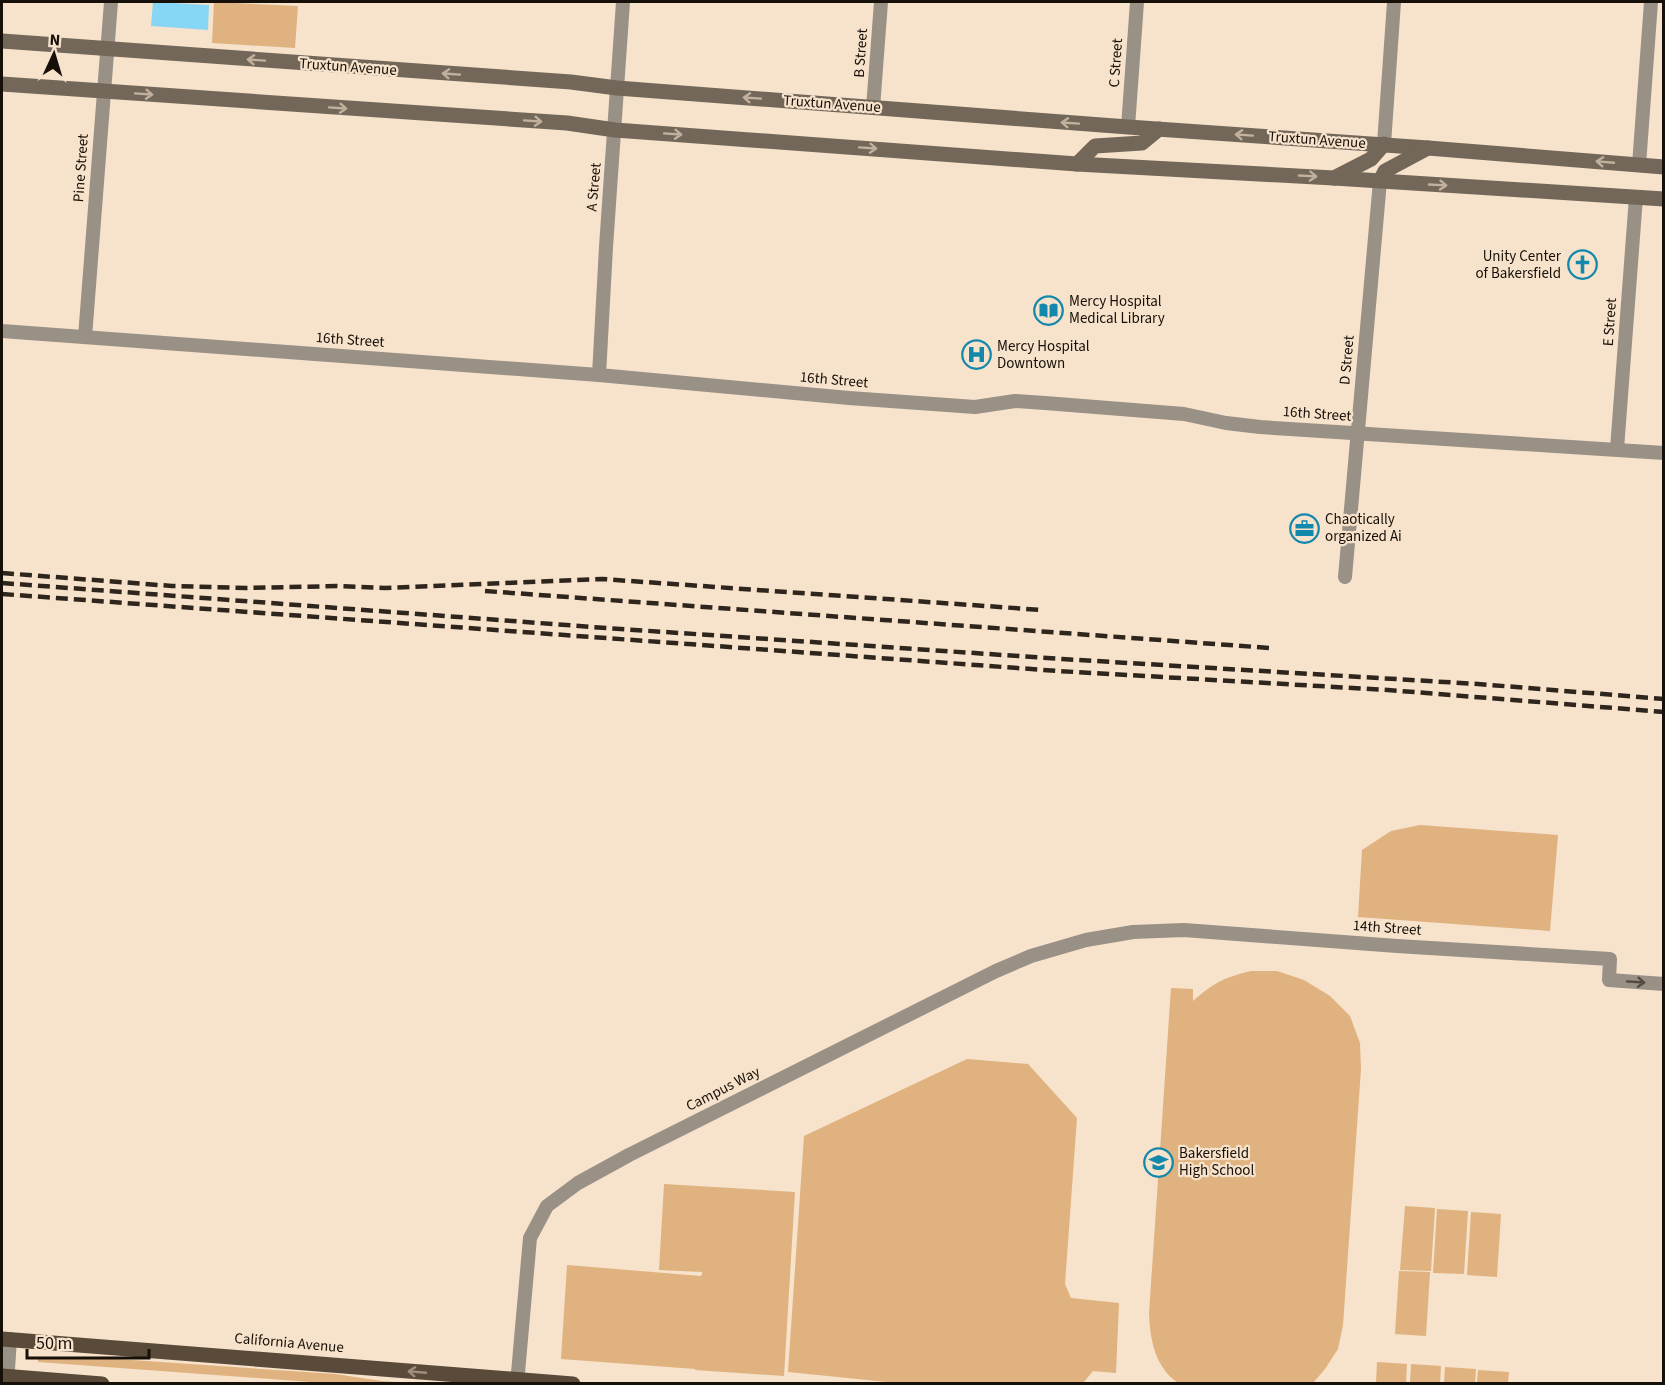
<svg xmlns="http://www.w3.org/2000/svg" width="1665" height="1385" viewBox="0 0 1665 1385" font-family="'Source Sans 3',sans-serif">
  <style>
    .green { fill: #dfb27f }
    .water { fill: #88d6f6 }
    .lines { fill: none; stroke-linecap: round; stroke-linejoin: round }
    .minor { stroke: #999086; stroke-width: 14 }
    .secondary { stroke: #736759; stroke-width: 15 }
    .primary { stroke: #594a3a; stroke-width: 15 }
    .rail { stroke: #2e261c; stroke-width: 4.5; stroke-dasharray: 12 6; stroke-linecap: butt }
    .oneway { stroke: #c2b19d }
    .oneway2 { stroke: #524a41 }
    .oneway3 { stroke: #a08e7b }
    .labels { text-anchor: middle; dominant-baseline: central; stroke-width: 4.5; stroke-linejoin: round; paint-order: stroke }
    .street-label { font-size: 15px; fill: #171008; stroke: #f7e2cb }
    .poi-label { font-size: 15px; fill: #171008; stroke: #f7e2cb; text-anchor: start }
  </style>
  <rect width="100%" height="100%" fill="#f7e2cb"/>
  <g class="green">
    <polygon points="214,2 298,6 295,48 212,43"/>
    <polygon points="1420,825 1558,835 1550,931 1358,917 1362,850 1391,831"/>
    <path d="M1251 971H1277L1304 980 1330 996 1350 1016 1360 1043 1361 1069 1343 1325 1338 1349 1325 1369 1313 1383H1178C1155 1367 1150 1340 1149 1313L1171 988 1193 989V1001C1215 982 1223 978 1251 971Z"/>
    <polygon points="967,1059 1028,1064 1077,1118 1065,1284 1071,1298 1119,1303 1116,1373 1093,1371 1083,1383 907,1384 788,1372 804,1136"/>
    <polygon points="664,1184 795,1192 784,1376 695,1370 695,1369 561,1359 567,1265 701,1276 702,1274 702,1272 659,1270"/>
    <polygon points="1405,1206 1435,1208 1431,1271 1400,1270"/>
    <polygon points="1437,1209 1468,1211 1464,1274 1433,1273"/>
    <polygon points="1471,1212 1501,1214 1497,1277 1467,1275"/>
    <polygon points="1399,1271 1430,1272 1426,1336 1395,1334"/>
    <polygon points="38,1359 117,1359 335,1374 382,1381 411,1383 324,1383 38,1362"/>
    <polygon points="1377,1362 1407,1364 1406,1383 1376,1383"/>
    <polygon points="1411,1364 1441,1366 1440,1383 1410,1383"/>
    <polygon points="1445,1367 1476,1369 1475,1383 1444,1383"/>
    <polygon points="1478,1370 1509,1372 1508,1383 1477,1383"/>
  </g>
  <polygon class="water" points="153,2 209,5 208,30 151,26"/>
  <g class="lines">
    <g class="minor">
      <polyline points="873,108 881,2"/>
      <polyline points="1128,127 1137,2"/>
      <polyline points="1384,144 1394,2"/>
      <polyline points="1639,165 1651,2"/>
      <polyline points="2,331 599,375 849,398 975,407 1015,401 1045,403 1184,414 1226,423 1260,427 1664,453"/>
      <polyline points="85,337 111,2"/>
      <polyline points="599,375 606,247 623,2"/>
      <polyline points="1617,449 1636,197"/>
      <polyline points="1345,577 1380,181"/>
      <polyline points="7,1384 10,1339"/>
      <polyline points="517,1384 530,1238 547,1206 578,1183 629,1155 996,971 1031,956 1086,940 1133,932 1184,930 1397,946 1610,959 1609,980 1664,984"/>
    </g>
    <g class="secondary">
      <polyline points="2,41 571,82 617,88 1128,127 1428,148 1664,167"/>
      <polyline points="2,84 567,123 615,130 1077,164 1334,178 1664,199"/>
      <polyline points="1077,164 1095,146 1142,143 1159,129"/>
      <polyline points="1334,178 1371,159 1384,144"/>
      <polyline points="1380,181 1385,171 1428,148"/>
    </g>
    <g class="primary">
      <polyline points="2,1339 573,1384"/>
      <polyline points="2,1376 102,1384"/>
    </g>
    <g class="rail">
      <polyline points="2,573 172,586 247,588 337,586 385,588 602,579 1042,610"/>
      <polyline points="2,583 606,628 1062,659 1478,684 1664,699"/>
      <polyline points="485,591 1270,648"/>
      <polyline points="2,594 1058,671 1388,690 1664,712"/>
    </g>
  </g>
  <defs><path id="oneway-shaft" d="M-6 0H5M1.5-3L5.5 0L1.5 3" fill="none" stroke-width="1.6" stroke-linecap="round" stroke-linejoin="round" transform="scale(1.5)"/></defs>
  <g class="oneway">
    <use href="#oneway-shaft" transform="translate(256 60) rotate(-176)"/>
    <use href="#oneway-shaft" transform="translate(451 74) rotate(-176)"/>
    <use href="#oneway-shaft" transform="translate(144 94) rotate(4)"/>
    <use href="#oneway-shaft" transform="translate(752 98) rotate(-176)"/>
    <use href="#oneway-shaft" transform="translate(338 108) rotate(4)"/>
    <use href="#oneway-shaft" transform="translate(533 121) rotate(4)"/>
    <use href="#oneway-shaft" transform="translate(1070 123) rotate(-176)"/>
    <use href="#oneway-shaft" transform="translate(673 134) rotate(4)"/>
    <use href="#oneway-shaft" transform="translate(1244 135) rotate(-176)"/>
    <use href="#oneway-shaft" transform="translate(868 148) rotate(4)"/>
    <use href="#oneway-shaft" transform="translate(1605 162) rotate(-175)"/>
    <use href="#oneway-shaft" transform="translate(1308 176) rotate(3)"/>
    <use href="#oneway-shaft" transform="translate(1438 185) rotate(3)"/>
  </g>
  <use class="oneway2" href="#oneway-shaft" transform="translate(1636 982) rotate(4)"/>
  <use class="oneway3" href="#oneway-shaft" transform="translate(417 1372) rotate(-175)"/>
  <defs>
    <symbol id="church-ring" viewBox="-11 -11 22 22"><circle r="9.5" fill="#f7e2cb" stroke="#1288ac" stroke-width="1.5"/><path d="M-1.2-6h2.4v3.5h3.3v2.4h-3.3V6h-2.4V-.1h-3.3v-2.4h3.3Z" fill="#1288ac"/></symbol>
    <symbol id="library-ring" viewBox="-11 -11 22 22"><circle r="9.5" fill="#f7e2cb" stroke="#1288ac" stroke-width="1.5"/><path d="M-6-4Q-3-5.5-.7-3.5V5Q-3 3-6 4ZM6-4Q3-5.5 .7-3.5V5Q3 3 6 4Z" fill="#1288ac"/></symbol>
    <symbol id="hospital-ring" viewBox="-11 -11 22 22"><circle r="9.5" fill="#f7e2cb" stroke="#1288ac" stroke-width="1.5"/><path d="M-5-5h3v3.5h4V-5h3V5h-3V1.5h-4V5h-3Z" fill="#1288ac"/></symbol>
    <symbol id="office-ring" viewBox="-11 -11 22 22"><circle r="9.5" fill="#f7e2cb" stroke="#1288ac" stroke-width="1.5"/><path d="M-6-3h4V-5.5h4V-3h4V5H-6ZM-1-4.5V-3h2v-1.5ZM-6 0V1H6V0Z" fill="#1288ac"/></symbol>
    <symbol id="school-ring" viewBox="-11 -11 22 22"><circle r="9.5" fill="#f7e2cb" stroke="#1288ac" stroke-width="1.5"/><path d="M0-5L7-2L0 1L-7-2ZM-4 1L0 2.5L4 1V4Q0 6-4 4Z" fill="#1288ac"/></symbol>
  </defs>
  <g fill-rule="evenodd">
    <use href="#church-ring" x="1566" y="248" width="33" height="33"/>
    <use href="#library-ring" x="1032" y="294" width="33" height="33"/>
    <use href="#hospital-ring" x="960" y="338" width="33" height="33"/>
    <use href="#office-ring" x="1288" y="512" width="33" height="33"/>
    <use href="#school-ring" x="1142" y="1146" width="33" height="33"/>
  </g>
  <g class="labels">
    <g class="street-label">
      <text transform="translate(861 53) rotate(-86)">B Street</text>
      <text transform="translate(1116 63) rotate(-86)">C Street</text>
      <text transform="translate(348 67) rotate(4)">Truxtun Avenue</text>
      <text transform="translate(832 104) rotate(4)">Truxtun Avenue</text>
      <text transform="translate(1317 140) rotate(4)">Truxtun Avenue</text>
      <text transform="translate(81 168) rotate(-86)">Pine Street</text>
      <text transform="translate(594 187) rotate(-85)">A Street</text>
      <text transform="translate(1610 322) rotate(-86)">E Street</text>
      <text transform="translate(350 340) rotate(4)">16th Street</text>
      <text transform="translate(1347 360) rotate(-85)">D Street</text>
      <text transform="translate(834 380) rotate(5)">16th Street</text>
      <text transform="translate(1317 414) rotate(4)">16th Street</text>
      <text transform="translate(1387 928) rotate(4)">14th Street</text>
      <text transform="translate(723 1089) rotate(-27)">Campus Way</text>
      <text transform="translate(289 1343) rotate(5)">California Avenue</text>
    </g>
    <g class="poi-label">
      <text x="1561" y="256" text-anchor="end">Unity Center<tspan x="1561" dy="17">of Bakersfield</tspan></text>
      <text x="1069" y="301">Mercy Hospital<tspan x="1069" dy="17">Medical Library</tspan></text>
      <text x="997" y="346">Mercy Hospital<tspan x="997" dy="17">Downtown</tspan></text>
      <text x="1325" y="519">Chaotically<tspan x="1325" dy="17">organized Ai</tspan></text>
      <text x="1179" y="1153">Bakersfield<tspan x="1179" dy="17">High School</tspan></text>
    </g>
  </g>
  <rect width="1665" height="1385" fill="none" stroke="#171008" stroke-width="6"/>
  <g transform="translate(54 54) rotate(4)" stroke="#f7e2cb" stroke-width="4.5" paint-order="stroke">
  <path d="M0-4.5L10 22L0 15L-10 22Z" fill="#171008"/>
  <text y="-9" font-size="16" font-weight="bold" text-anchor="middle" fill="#171008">N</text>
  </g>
  <path d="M27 1349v9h122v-9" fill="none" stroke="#171008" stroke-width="3"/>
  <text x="36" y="1349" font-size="18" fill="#171008" stroke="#f7e2cb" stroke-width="4.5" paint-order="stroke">50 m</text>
</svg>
